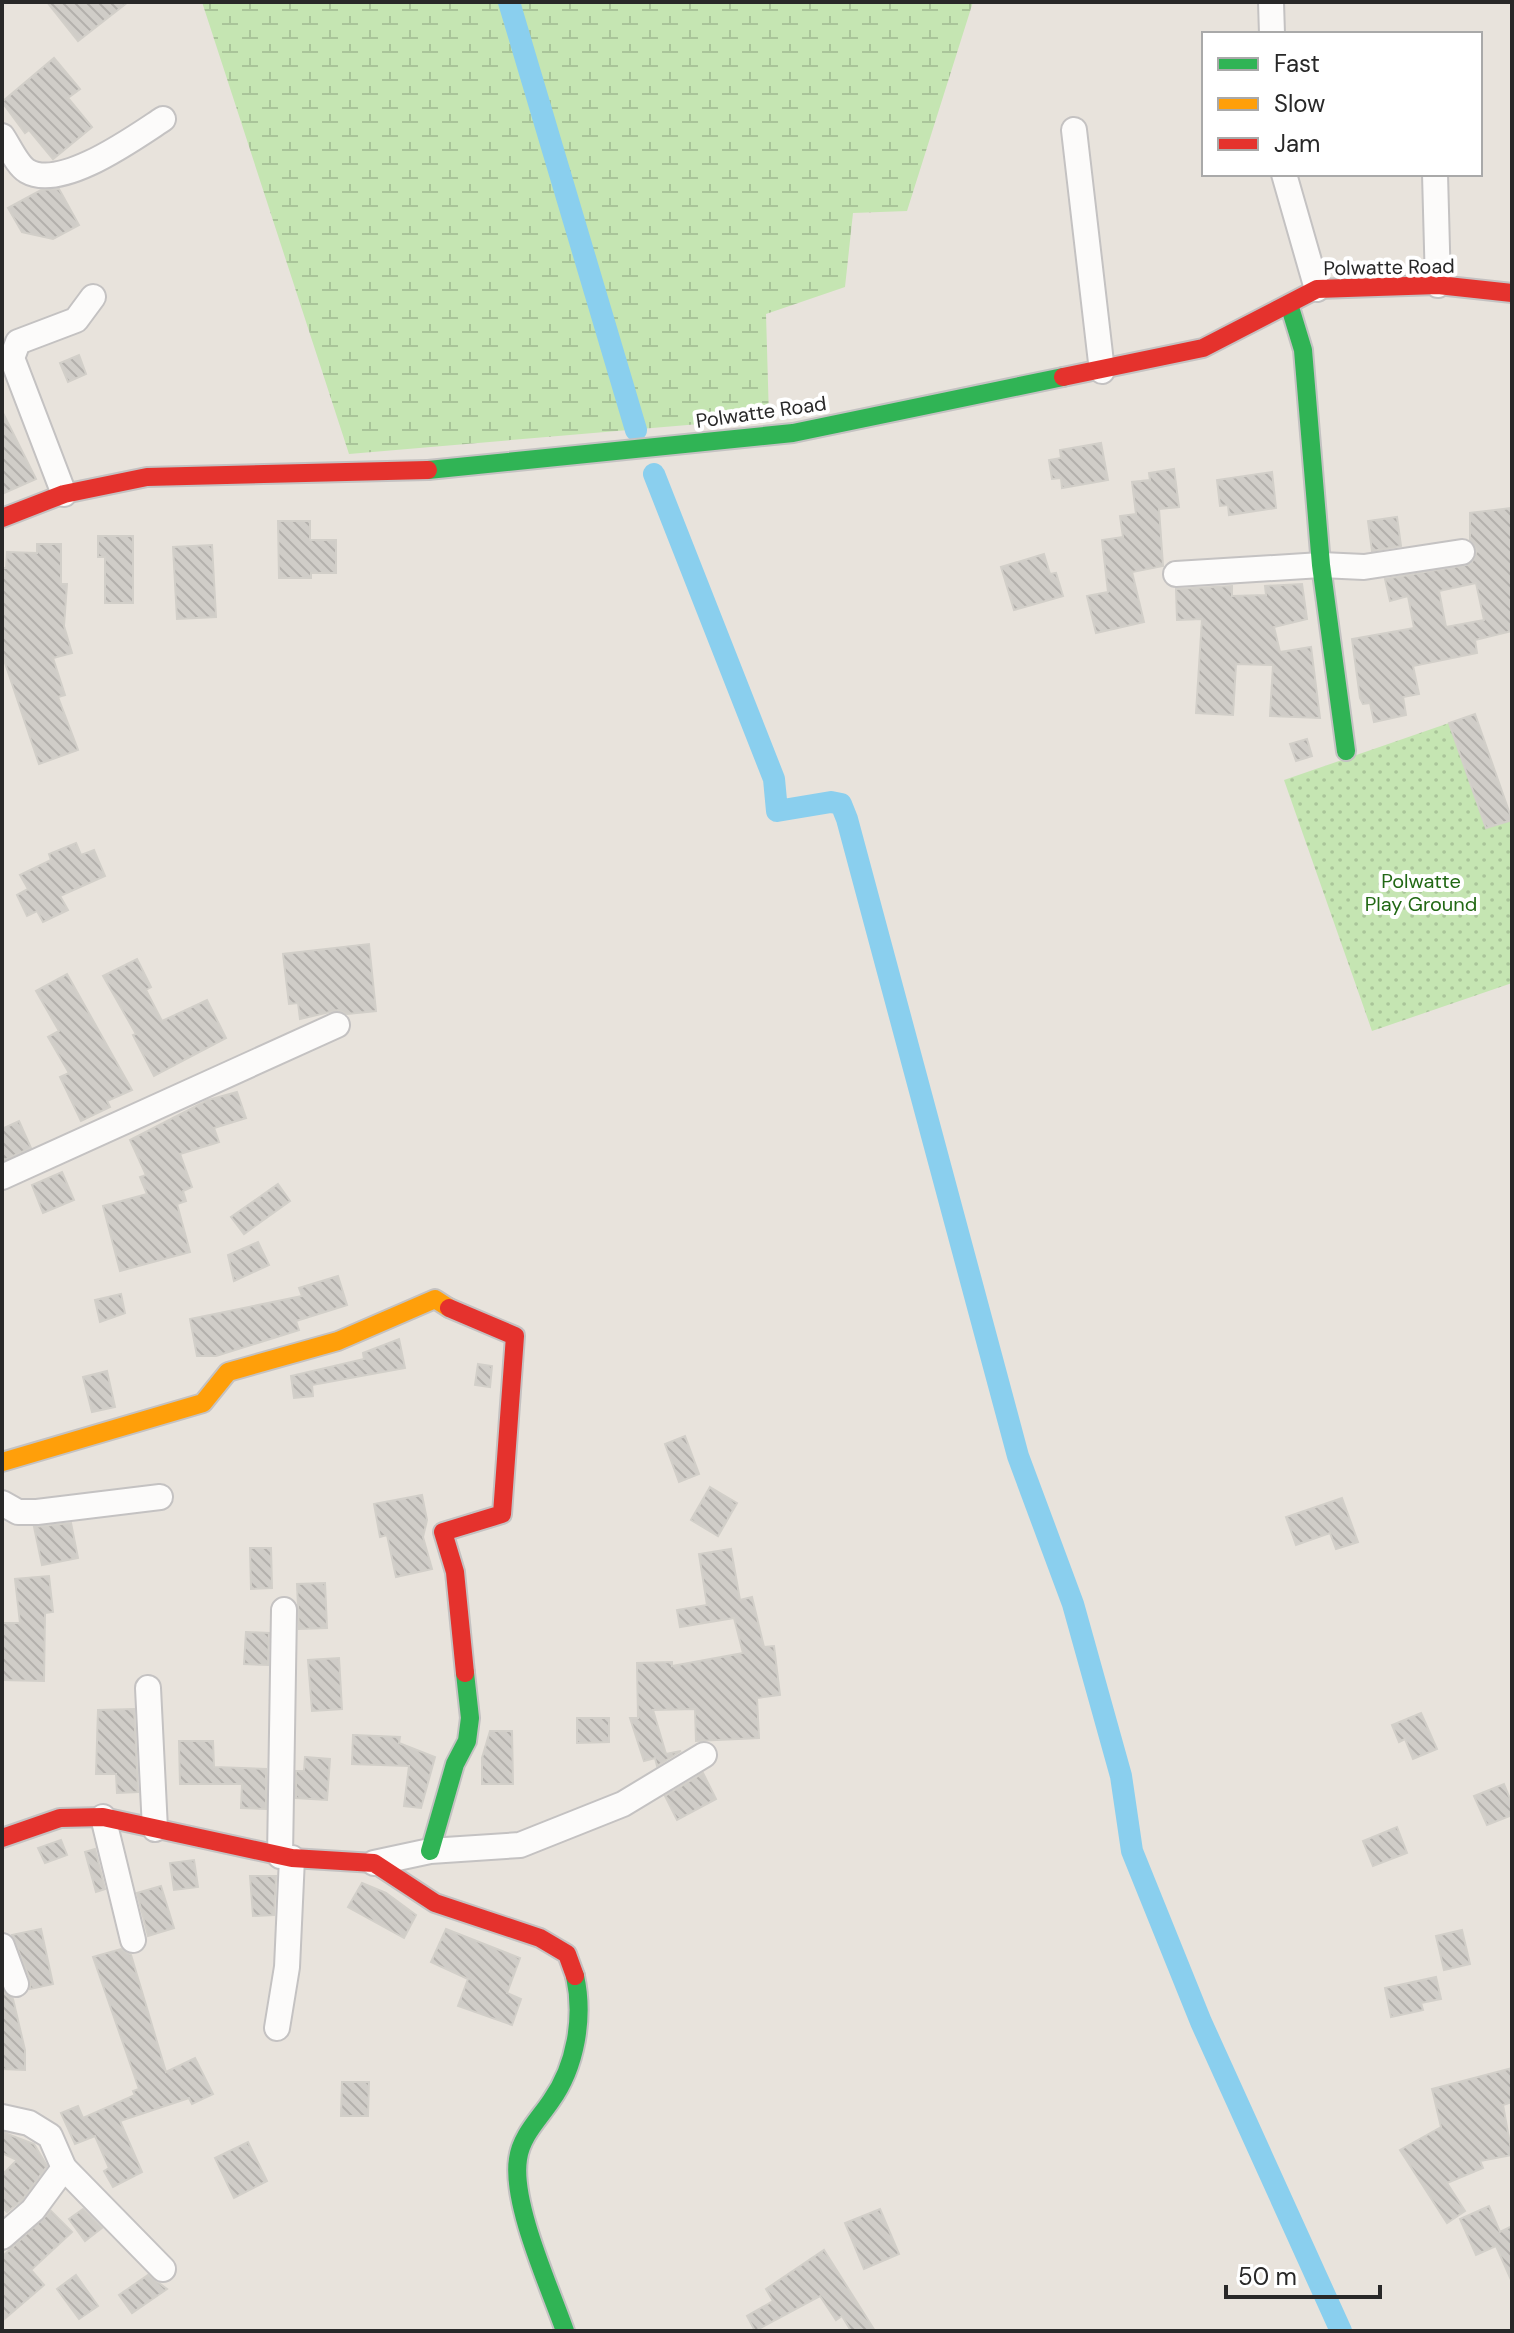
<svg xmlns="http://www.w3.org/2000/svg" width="1514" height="2333" viewBox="0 0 1514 2333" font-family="'DM Sans',sans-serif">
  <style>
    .wetland { fill: url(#wetland-marsh) }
    .park { fill: url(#park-dots) }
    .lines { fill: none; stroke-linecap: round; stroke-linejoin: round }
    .canal { stroke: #8acfee; stroke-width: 22 }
    .building { fill: url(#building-back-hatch); stroke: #d2cfc9; stroke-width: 2; fill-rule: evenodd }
    .street-casing { stroke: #c4c2c2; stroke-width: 28 }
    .fast-casing { stroke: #c4c2c2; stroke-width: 22 }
    .slow-casing { stroke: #c4c2c2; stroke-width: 22 }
    .jam-casing { stroke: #c4c2c2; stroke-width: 22 }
    .street { stroke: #fcfbfa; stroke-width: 24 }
    .fast { stroke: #30b455; stroke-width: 18 }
    .slow { stroke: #ff9f0a; stroke-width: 18 }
    .jam { stroke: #e5322d; stroke-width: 18 }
    .labels { text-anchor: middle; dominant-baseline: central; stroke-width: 8; stroke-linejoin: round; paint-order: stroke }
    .street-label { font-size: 20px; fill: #282828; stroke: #fff }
    .park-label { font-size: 20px; fill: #216814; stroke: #fff }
  </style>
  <defs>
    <pattern id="wetland-marsh" width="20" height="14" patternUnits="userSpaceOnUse" patternTransform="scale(2)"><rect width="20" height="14" fill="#c5e5b2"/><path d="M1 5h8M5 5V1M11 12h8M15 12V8" fill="none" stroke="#a9c499"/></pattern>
    <pattern id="park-dots" width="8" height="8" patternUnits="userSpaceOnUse" patternTransform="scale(2)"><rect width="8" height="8" fill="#c5e5b2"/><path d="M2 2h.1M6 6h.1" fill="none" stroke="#a9c499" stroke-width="1.8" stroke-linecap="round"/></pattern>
    <pattern id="building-back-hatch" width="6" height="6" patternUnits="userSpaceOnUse" patternTransform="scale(2)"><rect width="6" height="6" fill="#d0cdc8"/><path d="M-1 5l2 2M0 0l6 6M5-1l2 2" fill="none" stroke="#b3b0ac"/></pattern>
  </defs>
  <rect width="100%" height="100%" fill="#e8e3dc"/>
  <polygon class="wetland" points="202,2 973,2 907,211 853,213 845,287 766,314 769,418 349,454"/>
  <polygon class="park" points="1449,723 1486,828 1512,820 1512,983 1372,1031 1284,780"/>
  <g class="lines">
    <g class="canal">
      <polyline points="509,2 636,430"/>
      <polyline points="654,474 774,779 777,811 831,802 841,804 847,819 1018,1456 1073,1604 1121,1776 1132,1851 1201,2022 1341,2331"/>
    </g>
  </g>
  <g class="building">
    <polygon points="47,2 128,2 78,41"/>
    <polygon points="54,58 80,89 68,98 92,127 53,159 29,130 25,133 2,102"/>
    <polygon points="59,189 79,225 53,239 22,232 8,208 41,190"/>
    <polygon points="79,355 86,374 68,382 60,363"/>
    <polygon points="2,411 36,479 2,494"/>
    <polygon points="1101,443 1108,480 1062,488 1061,478 1052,479 1049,460 1061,458 1060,450"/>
    <polygon points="1174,469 1179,507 1159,509 1163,566 1132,572 1144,622 1096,633 1087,596 1108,592 1102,540 1123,537 1120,516 1136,514 1132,482 1150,480 1149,473"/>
    <polygon points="1272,472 1276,508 1229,515 1228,505 1220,506 1217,480"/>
    <path d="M1512 508V631L1475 640 1477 653 1413 666 1419 694 1403 697 1406 715 1374 722 1370 703 1363 704 1360 698 1352 639 1414 628 1408 596 1390 601 1385 579 1471 564 1477 551 1470 540V513ZM1476 583 1484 620 1446 627 1439 591Z"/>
    <polygon points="1397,517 1401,546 1372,551 1368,521"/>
    <polygon points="278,521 310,521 310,540 336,540 336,573 311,573 311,578 279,578"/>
    <polygon points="98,536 133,536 133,603 105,603 105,557 98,557"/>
    <polygon points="37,544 61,544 61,584 67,584 64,626 72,653 53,658 65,695 58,697 78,750 39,764 2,654 2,568 6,568 7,552 37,553"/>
    <polygon points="212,545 216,617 177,619 173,547"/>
    <polygon points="1044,554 1050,574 1056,573 1063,596 1014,610 1001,567"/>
    <polygon points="1302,584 1307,619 1274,627 1280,652 1311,647 1320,718 1270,716 1273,665 1236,664 1233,715 1196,713 1202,619 1177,620 1176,589 1232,586 1232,596 1266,595 1265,586"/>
    <polygon points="1475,714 1512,820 1486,828 1449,723"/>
    <polygon points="1307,739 1312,756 1296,761 1290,744"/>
    <polygon points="76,843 81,855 94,850 105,876 60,896 68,910 43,922 37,911 27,916 17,895 28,889 20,875 51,860 49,854"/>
    <polygon points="369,944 376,1011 347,1014 338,1010 300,1019 298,1003 289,1004 283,954"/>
    <polygon points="137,959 151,987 146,990 162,1021 207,1000 226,1038 154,1076 133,1035 136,1034 103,976"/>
    <polygon points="67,974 132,1090 107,1101 110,1107 81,1121 60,1077 69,1073 48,1037 59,1031 36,991"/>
    <polygon points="237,1092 246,1118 214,1128 219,1142 180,1154 192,1187 183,1191 186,1201 177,1204 190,1252 120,1271 103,1206 147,1194 140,1177 146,1175 130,1140 208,1100"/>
    <polygon points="19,1121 31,1148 2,1161 2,1129"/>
    <polygon points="62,1172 74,1200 43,1213 32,1185"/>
    <polygon points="278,1184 290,1201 244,1234 231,1217"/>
    <polygon points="258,1242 269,1265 234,1281 228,1255"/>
    <polygon points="338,1276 347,1305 296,1321 299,1330 216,1356 197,1356 190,1319 302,1296 299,1288"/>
    <polygon points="121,1294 125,1313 100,1322 95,1300"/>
    <polygon points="399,1339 405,1368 312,1385 313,1396 294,1398 291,1376 364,1359 363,1353"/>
    <polygon points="478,1364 492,1366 490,1387 475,1385"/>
    <polygon points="107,1371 115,1407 92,1412 83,1377"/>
    <polygon points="685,1436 699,1474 679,1482 665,1444"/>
    <polygon points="710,1487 737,1503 718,1536 691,1520"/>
    <polygon points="422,1495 427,1520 423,1537 432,1569 396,1577 387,1535 380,1537 374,1504"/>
    <polygon points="1342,1498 1358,1542 1336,1549 1330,1533 1296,1545 1286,1517"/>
    <polygon points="71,1523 78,1558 42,1565 34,1527"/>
    <polygon points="250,1548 271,1548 272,1588 251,1589"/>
    <polygon points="731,1549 740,1600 752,1597 764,1647 774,1646 780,1695 757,1698 759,1738 696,1741 695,1709 653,1710 666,1754 681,1751 657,1766 655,1758 644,1761 630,1718 638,1718 637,1663 672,1662 672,1666 743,1653 734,1618 680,1627 677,1610 707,1605 699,1554"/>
    <polygon points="49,1576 53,1612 45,1613 44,1681 2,1680 2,1623 20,1623 15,1579"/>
    <polygon points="325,1583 327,1628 299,1629 297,1584"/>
    <polygon points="246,1632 269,1633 268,1665 244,1664"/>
    <polygon points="339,1658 342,1709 312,1711 308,1660"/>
    <polygon points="134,1709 138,1792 117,1793 116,1774 96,1774 98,1710"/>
    <polygon points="1421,1713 1437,1749 1413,1759 1405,1739 1399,1742 1392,1725"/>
    <polygon points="577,1718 609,1718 609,1742 577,1743"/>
    <polygon points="490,1731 512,1731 513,1784 482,1784 482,1758"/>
    <polygon points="353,1735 400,1737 399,1743 435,1757 421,1808 404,1806 409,1766 352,1764"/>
    <polygon points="179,1741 213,1741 214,1767 266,1769 266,1809 241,1808 242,1784 180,1784"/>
    <polygon points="305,1757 330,1759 327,1800 296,1798 296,1771 304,1771"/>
    <polygon points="703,1773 716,1799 677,1820 665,1796"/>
    <polygon points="1504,1784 1512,1804 1512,1815 1487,1825 1474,1796"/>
    <polygon points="1397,1827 1407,1853 1373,1866 1363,1841"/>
    <polygon points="61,1840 67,1855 45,1863 38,1848"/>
    <polygon points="95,1849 105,1889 96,1892 85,1852"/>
    <polygon points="194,1860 198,1887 174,1890 170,1863"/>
    <polygon points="250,1876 276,1876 274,1915 253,1916"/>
    <polygon points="362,1883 386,1893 416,1915 404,1938 348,1907"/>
    <polygon points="161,1886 174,1928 148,1936 137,1893"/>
    <polygon points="41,1929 53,1984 30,1989 30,1979 12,1935"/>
    <polygon points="446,1929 520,1958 507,1993 521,1999 512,2025 458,2006 468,1979 431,1962"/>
    <polygon points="1462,1930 1470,1964 1444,1970 1436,1936"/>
    <polygon points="121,1949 131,1955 166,2072 195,2058 213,2094 192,2104 189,2098 120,2121 142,2172 113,2187 104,2171 109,2168 95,2136 75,2144 61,2113 78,2106 83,2118 135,2095 133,2091 139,2089 93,1957"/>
    <polygon points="1436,1977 1441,1999 1421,2003 1423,2010 1391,2017 1385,1988"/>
    <polygon points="2,1989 13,1999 25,2050 25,2070 2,2069"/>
    <polygon points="1512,2068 1512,2102 1503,2105 1512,2155 1480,2161 1483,2168 1447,2183 1465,2211 1447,2223 1400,2150 1441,2127 1432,2089"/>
    <polygon points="342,2082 369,2082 368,2116 341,2116"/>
    <polygon points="2,2132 34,2144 47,2166 22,2200 7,2212 2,2207 2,2175 17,2160 2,2153"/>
    <polygon points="248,2142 267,2181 234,2198 215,2158"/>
    <polygon points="1489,2206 1500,2232 1512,2226 1512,2282 1496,2246 1476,2255 1460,2219"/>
    <polygon points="83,2209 102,2228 85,2241 69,2219"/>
    <polygon points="880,2209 899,2254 864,2269 845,2223"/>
    <polygon points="51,2211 72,2232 31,2270 44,2285 2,2321 2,2257"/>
    <polygon points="824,2250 875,2331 851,2331 842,2316 836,2320 820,2296 755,2331 747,2316 773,2301 766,2289"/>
    <polygon points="76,2275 98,2306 79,2319 57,2289"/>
    <polygon points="148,2275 167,2289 132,2313 119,2295"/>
  </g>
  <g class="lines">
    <defs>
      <g id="street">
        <polyline points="1271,2 1272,34"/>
        <polyline points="1074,130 1102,371"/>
        <path d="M2 136C9 146 17 165 27 171 61 191 134 138 163 119"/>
        <polyline points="1284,174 1317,289"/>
        <polyline points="1435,174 1438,285"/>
        <polyline points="64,494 12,358 18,342 76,320 93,297"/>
        <polyline points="1176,574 1321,565 1364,567 1462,552"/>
        <polyline points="2,1177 337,1025"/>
        <polyline points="2,1503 18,1512 37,1512 160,1497"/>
        <polyline points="148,1688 155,1829"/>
        <polyline points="103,1817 133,1940"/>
        <polyline points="280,1856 284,1610"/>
        <polyline points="374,1863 430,1851 520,1845 623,1804 704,1755"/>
        <polyline points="2,1946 16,1984"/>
        <polyline points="277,2028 287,1967 292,1858"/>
        <polyline points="2,2117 29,2123 50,2136 64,2168 163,2269"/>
        <polyline points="2,2237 33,2210 64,2168"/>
      </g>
      <g id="fast">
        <polyline points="1289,304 1303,350 1321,565 1346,751"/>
        <polyline points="428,470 793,433 1063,377"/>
        <polyline points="430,1851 455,1764 467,1741 470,1718 465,1673"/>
        <path d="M565 2331C550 2288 511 2203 518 2159 521 2136 539 2119 551 2101 576 2066 584 2017 575 1976"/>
      </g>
      <polyline id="slow" points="2,1462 203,1403 228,1372 338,1341 435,1299 449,1308"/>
      <g id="jam">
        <polyline points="1063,377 1203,348 1317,289 1438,285 1512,293"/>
        <polyline points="2,518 64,494 147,477 428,470"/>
        <polyline points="449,1308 515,1336 502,1514 443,1532 455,1572 465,1673"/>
        <polyline points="2,1838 60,1818 103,1817 292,1858 374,1863 435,1903 540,1938 567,1954 575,1976"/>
      </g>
    </defs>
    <use href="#street" class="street-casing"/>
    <use href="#fast" class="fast-casing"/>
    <use href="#slow" class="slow-casing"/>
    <use href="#jam" class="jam-casing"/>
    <use href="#street" class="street"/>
    <use href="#fast" class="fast"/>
    <use href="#slow" class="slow"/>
    <use href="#jam" class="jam"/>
  </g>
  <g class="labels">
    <g class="street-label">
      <text transform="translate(1389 267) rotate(-1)">Polwatte Road</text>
      <text transform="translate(761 412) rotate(-8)">Polwatte Road</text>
    </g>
    <g class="park-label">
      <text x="1421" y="881">Polwatte<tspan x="1421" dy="23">Play Ground</tspan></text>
    </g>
  </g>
  <rect width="1514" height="2333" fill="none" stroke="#282828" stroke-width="8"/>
  <rect x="1202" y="32" width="280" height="144" fill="#ffffff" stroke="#a9a9a9" stroke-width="2"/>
  <rect x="1218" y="58" width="40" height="12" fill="#30b455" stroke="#a9a9a9" stroke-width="2"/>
  <text x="1274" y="72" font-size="24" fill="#282828">Fast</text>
  <rect x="1218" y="98" width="40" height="12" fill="#ff9f0a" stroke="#a9a9a9" stroke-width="2"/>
  <text x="1274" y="112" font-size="24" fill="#282828">Slow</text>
  <rect x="1218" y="138" width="40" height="12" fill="#e5322d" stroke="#a9a9a9" stroke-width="2"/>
  <text x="1274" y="152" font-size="24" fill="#282828">Jam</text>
  <path d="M1226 2285v12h154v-12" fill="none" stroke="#282828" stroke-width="4"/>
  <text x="1238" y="2285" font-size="24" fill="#282828" stroke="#ffffff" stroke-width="6" paint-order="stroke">50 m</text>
</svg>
